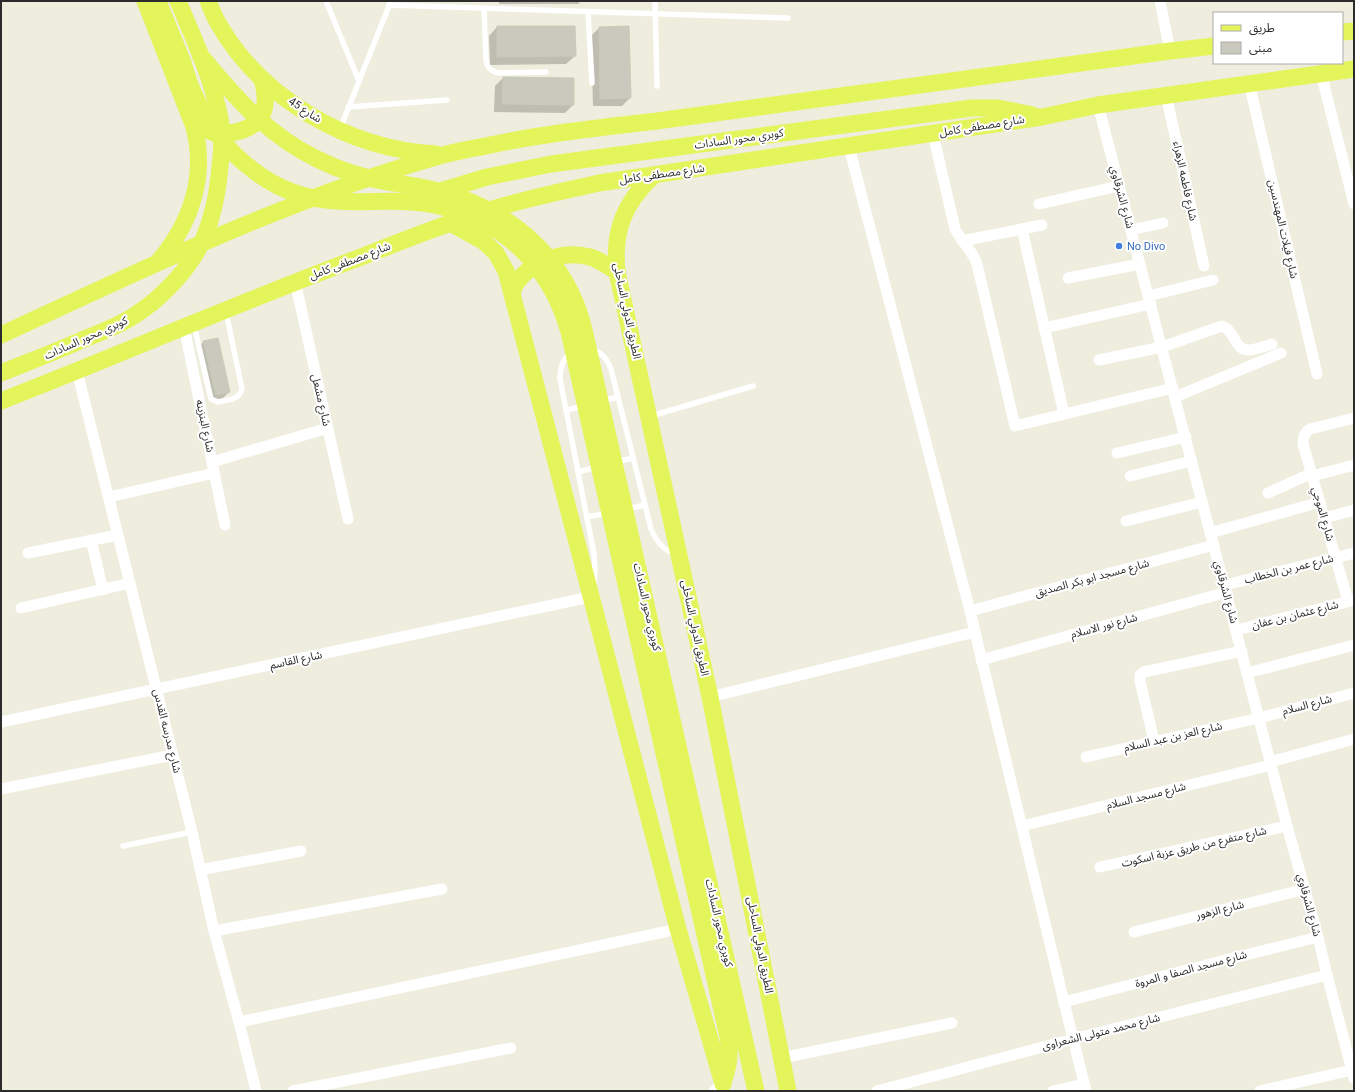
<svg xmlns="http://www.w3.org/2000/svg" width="1355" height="1092" viewBox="0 0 1355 1092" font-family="Roboto,'Noto Sans Arabic',sans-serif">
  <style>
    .shadow { fill: #0003 }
    .building { fill: #cac9be; stroke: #cacab7 }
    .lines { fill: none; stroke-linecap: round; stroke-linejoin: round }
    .service { stroke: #fff; stroke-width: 5.5 }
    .minor { stroke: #fff; stroke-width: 11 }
    .primary { stroke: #e4f55c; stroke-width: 17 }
    .shop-dot { fill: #3f7fe0; stroke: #fff; stroke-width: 1.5 }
    .labels { text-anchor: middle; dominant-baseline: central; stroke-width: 4; stroke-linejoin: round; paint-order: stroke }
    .street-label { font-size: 11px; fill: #2c2c2c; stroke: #fff }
    .shop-label { font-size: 11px; fill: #366cbe; stroke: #fff; text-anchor: start }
  </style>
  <rect width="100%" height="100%" fill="#eeedde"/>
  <g class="shadow">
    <polygon points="499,1 581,1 578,4 499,4"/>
    <polygon points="497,27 575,56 566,64 490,65 489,36"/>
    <polygon points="599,28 630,98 622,106 593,106 591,36"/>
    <polygon points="503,78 573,79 573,105 565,113 494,112 495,86"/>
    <polygon points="203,342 229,392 223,398 210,401 197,348"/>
  </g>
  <g class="building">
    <polygon points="497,26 575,26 576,56 497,57"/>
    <polygon points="629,26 631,98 600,99 599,27"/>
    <polygon points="503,77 574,78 574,105 502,104"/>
    <polygon points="218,338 230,392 216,395 203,341"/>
  </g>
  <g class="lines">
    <g class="service">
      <polyline points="326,1 359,81"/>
      <polyline points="655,1 657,86"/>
      <polyline points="389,5 788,18"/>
      <path d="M484 8 486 59C487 68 491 72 499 73L546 72"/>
      <polyline points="588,12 592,83"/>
      <polyline points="348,107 447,100"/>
      <polyline points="340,129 391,1"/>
      <path d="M194 325 211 399 218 402C227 400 239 400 242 389L226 312"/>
      <path d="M591 349C602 352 607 359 611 369L651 529C656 541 663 550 675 554"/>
      <path d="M571 353C562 359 560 369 560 379L594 554 595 571 594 585"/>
      <polyline points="602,401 618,397"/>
      <polyline points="566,410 584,406"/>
      <polyline points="651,416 753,386"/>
      <polyline points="615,462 633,458"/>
      <polyline points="578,472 597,467"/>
      <polyline points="626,509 645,505"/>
      <polyline points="587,517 608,513"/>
      <polyline points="123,846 192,832"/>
    </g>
    <g class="minor">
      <polyline points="1160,1 1170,51"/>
      <polyline points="1321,73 1354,204"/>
      <polyline points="1249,83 1317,374"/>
      <polyline points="1166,95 1204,266"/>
      <polyline points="1098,105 1287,826 1318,937 1327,975 1354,1078"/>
      <path d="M933 134 955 229C962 242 972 250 977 264L1015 426 1173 388"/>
      <polyline points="849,147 970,611 1064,1002 1086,1091"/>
      <polyline points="1039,204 1119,186"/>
      <polyline points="1022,229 1064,414"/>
      <polyline points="1131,230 1163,223"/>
      <polyline points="962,241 1042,225"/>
      <polyline points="1068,278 1140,264"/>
      <polyline points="295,281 348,519"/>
      <polyline points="1148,296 1213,280"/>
      <polyline points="184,327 225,525"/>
      <polyline points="1044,328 1151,304"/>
      <path d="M1099 360 1162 347 1222 326C1235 330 1234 351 1250 350 1257 349 1265 346 1272 344"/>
      <polyline points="77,371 192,832 214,931 239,1022 256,1091"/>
      <polyline points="1175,397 1281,353"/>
      <polyline points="1117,453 1186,437"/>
      <polyline points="212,462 328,428"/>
      <polyline points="1130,476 1192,461"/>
      <polyline points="1312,476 1354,465"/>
      <polyline points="1268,493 1312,473"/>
      <polyline points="109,497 214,473"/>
      <polyline points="1325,518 1354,510"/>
      <polyline points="1126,521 1202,502"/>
      <polyline points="1210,533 1320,502"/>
      <polyline points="91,540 103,590"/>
      <polyline points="28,553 118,535"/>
      <polyline points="1225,585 1354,553"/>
      <path d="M1348 601 1303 444C1303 437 1304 433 1310 429L1354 418"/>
      <polyline points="21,608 130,583"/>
      <polyline points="970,611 1214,545"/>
      <polyline points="1237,630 1354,600"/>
      <polyline points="981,660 1227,592"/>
      <polyline points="1247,673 1354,645"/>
      <polyline points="710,697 975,632"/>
      <polyline points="1,722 590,597"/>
      <polyline points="1154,741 1140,681 1140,675 1144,672 1242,651"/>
      <polyline points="1086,757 1259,718 1354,693"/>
      <polyline points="1270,762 1354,739"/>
      <polyline points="1,789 173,755"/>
      <polyline points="1022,826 1271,765"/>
      <polyline points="1100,867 1287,826"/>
      <polyline points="200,870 301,851"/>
      <polyline points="214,931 442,889"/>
      <polyline points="1134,932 1305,889"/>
      <polyline points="1064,1002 1233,958 1318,937"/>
      <polyline points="239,1022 678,929"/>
      <polyline points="782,1058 952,1023"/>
      <polyline points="293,1091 511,1048"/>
      <polyline points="714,1091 723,1082"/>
      <polyline points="877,1091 1073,1039 1327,975"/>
      <polyline points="1053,1091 1084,1084"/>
      <polyline points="1260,1091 1352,1070"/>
    </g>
    <g class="primary">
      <path d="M145 1 194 127C207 176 191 223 159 261"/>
      <path d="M158 1C166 22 175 42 183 63 186 73 189 84 194 94 207 123 227 151 253 170 277 189 306 199 336 201 362 203 387 200 412 202 490 208 548 257 569 332L728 1037C731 1054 729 1067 723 1082"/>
      <path d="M208 1C211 8 214 16 218 23 262 100 349 149 436 154"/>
      <polyline points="1342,32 1354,31"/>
      <path d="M200 55C235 97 267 135 317 159 339 170 364 178 388 182 402 184 416 186 430 189 505 206 566 254 584 330L756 1091"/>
      <path d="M211 132C232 136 262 130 265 104 266 96 264 87 262 79"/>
      <path d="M653 176C624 203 613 231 617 272L710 697 788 1091"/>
      <polyline points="437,192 487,177 551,164 972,108 998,108 1033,115"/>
      <polyline points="450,223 483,241 496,253 506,271 678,929 723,1084"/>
      <path d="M512 293C513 289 515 285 517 282 533 260 564 250 590 257 600 260 608 266 617 272"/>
      <path d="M1 335C146 268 289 198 443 155 455 152 468 149 481 147 539 134 598 128 657 121L1170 51 1214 46"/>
      <path d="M1 373C28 362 55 352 82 340 99 333 116 327 132 317 160 300 189 270 203 240 213 217 218 191 220 166 222 151 223 133 220 118 212 78 194 39 178 1"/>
      <path d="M1 401C122 354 240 302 361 257 405 240 448 222 493 209 528 198 564 191 599 183L1042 117 1098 105 1354 69"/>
    </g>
  </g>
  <circle class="shop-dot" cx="1119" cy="246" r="4"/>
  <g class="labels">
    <g class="street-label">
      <text transform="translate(305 110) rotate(33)">شارع 45</text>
      <text transform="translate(982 126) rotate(-9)">شارع مصطفى كامل</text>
      <text transform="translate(739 139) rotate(-8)">كوبري محور السادات</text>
      <text transform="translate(662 174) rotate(-8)">شارع مصطفى كامل</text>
      <text transform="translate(1185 181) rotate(78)">شارع فاطمه الزهراء</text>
      <text transform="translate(1122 197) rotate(75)">شارع الشرقاوي</text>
      <text transform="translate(1283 229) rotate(77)">شارع فيلات المهندسين</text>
      <text transform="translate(350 261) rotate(-21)">شارع مصطفى كامل</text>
      <text transform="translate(627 311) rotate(78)">الطريق الدولي الساحلى</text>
      <text transform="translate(86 338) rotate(-24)">كوبري محور السادات</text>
      <text transform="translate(321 400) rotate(77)">شارع مشعل</text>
      <text transform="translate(205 426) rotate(78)">شارع البنزينه</text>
      <text transform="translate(1323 514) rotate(74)">شارع الموجي</text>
      <text transform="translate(1289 569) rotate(-14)">شارع عمر بن الخطاب</text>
      <text transform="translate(1092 578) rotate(-15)">شارع مسجد ابو بكر الصديق</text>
      <text transform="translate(1226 592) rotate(75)">شارع الشرقاوي</text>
      <text transform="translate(647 607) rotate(77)">كوبري محور السادات</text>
      <text transform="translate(1295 615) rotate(-14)">شارع عثمان بن عفان</text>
      <text transform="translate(1104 626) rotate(-15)">شارع نور الاسلام</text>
      <text transform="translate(695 628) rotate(78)">الطريق الدولي الساحلى</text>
      <text transform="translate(296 660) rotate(-12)">شارع القاسم</text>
      <text transform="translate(1307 705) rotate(-15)">شارع السلام</text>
      <text transform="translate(167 731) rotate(76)">شارع مدرسه القدس</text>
      <text transform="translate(1173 737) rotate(-13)">شارع العز بن عبد السلام</text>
      <text transform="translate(1146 796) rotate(-14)">شارع مسجد السلام</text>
      <text transform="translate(1194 847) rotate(-13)">شارع متفرع من طريق عزبة اسكوت</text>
      <text transform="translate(1309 905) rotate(75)">شارع الشرقاوي</text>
      <text transform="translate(1220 910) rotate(-14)">شارع الزهور</text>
      <text transform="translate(719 923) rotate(77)">كوبري محور السادات</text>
      <text transform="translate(760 945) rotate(79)">الطريق الدولي الساحلى</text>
      <text transform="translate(1191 969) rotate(-15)">شارع مسجد الصفا و المروة</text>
      <text transform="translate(1101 1032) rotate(-14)">شارع محمد متولى الشعراوى</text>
    </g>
    <g class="shop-label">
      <text x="1127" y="246">No Divo</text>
    </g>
  </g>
  <rect width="1355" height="1092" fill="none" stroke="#2c2c2c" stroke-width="4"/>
  <rect x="1213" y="12" width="130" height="52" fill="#ffffff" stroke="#ababab"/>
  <rect x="1221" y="25" width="20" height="6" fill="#e4f55c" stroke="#ababab"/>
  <text x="1249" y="32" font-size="12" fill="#2c2c2c">طريق</text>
  <rect x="1221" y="42" width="20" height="12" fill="#cac9be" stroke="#ababab"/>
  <text x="1249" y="52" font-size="12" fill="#2c2c2c">مبنى</text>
</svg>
